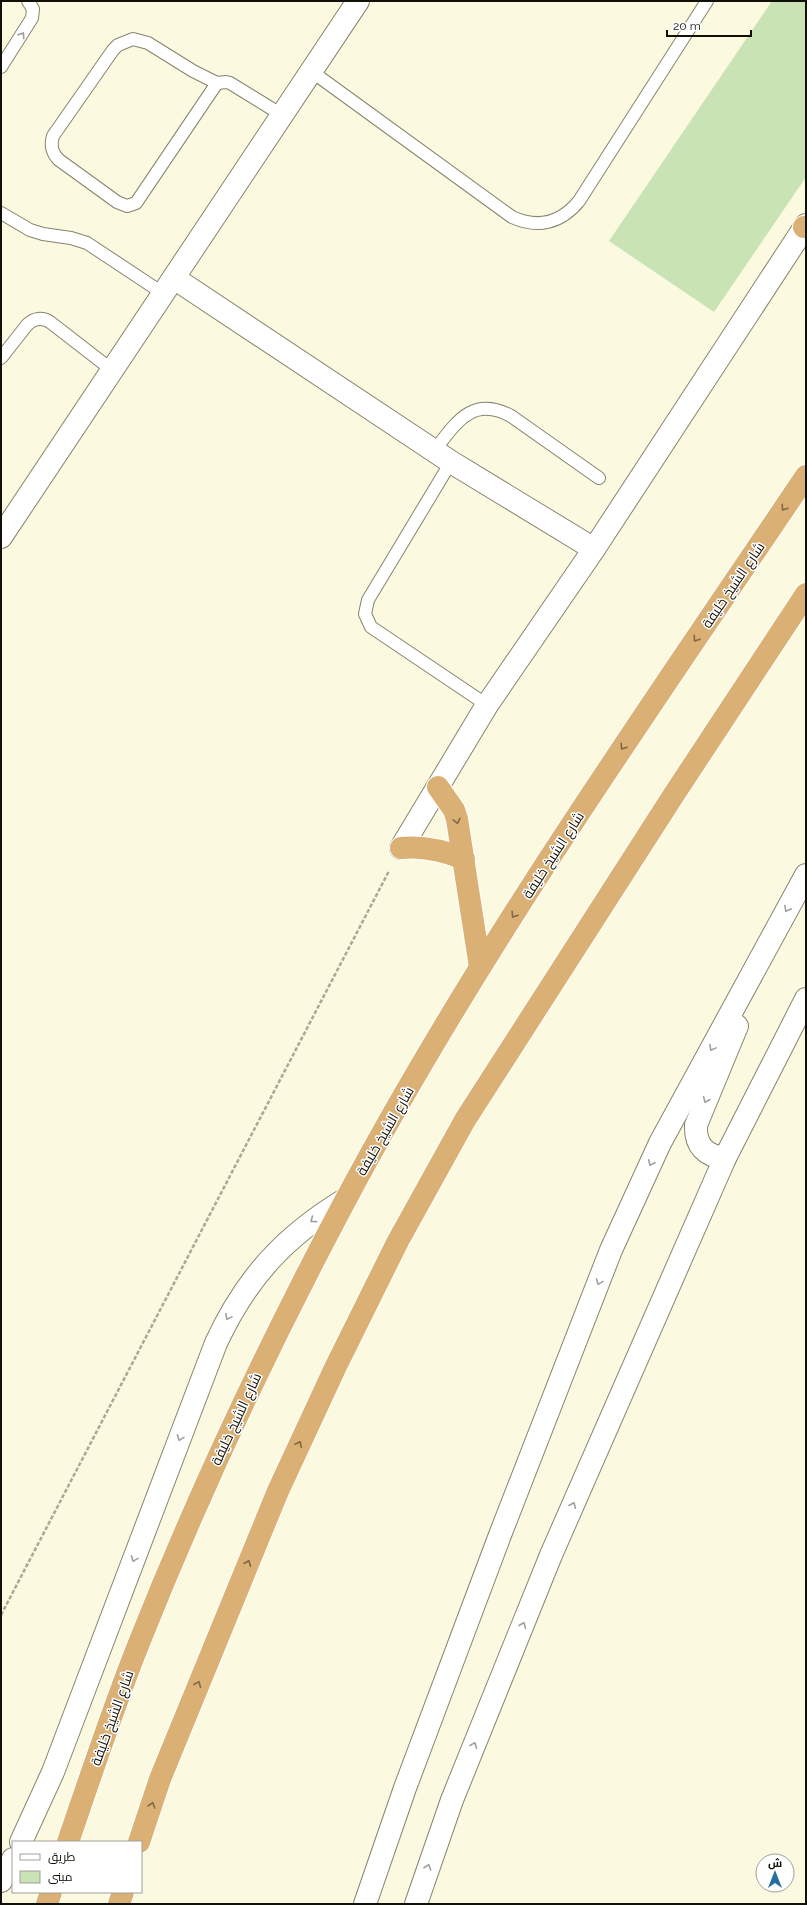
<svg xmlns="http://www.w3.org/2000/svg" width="807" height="1905" viewBox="0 0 807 1905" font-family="Raleway,Cairo,sans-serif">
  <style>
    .building { fill: #c9e3b4 }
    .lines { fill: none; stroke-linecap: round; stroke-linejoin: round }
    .service-casing { stroke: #87846e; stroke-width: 14 }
    .minor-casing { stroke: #87846e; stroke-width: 24 }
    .tertiary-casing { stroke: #87846e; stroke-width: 24 }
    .trunk-casing { stroke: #fff; stroke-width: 24 }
    .path { stroke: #aba996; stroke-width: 2.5; stroke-dasharray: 4 2; stroke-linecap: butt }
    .service { stroke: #fff; stroke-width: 12 }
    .minor { stroke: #fff; stroke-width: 22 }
    .tertiary { stroke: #fff; stroke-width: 22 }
    .trunk { stroke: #dbb074; stroke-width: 22 }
    .oneway { stroke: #9f9f9c }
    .oneway2 { stroke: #806843 }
    .labels { text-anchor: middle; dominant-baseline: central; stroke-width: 3; stroke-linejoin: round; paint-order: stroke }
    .street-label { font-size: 14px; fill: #101007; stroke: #fff }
  </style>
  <rect width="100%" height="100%" fill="#fbf9e0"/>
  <polygon class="building" points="772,1 806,1 806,177 714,312 609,241"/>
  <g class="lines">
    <defs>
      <g id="service">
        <path d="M133 39 148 43 193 71 217 83 136 203 127 206 117 202 59 160C52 153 50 146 53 136L113 50 118 45Z"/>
        <polyline points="1,67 32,18 33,9 28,1"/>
        <path d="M311 71 512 217C538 229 561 223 579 201L707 1"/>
        <polyline points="217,83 226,82 230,83 282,115"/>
        <polyline points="1,213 30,230 43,234 71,238 87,243 164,294"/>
        <path d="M1 358 27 325C34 318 42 317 50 322L112 370"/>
        <path d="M434 451C456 423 472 395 511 416L599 478"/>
        <polyline points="451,462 368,600 365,614 371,627 487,705"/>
      </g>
      <polyline id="minor" points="174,278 451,462 594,549"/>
      <g id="tertiary">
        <polyline points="1,537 358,1"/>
        <polyline points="401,848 487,705 594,549 806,225"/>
        <path d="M725 1158C705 1156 695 1145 696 1125L737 1026"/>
        <path d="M21 1842 53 1772 216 1343C246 1278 285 1236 346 1199"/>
        <polyline points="1,1881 13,1859"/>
        <polyline points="365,1904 405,1788 500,1535 611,1250 660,1143 806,875"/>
        <polyline points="416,1904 452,1800 551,1555 725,1158 806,999"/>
      </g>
      <g id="trunk">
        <polyline points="804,227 806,227"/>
        <polyline points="438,787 454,810 457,819 480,967"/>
        <path d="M401 848C424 846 443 850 464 859"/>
        <path d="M68 1842C91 1775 113 1708 139 1643 199 1492 268 1346 344 1203 479 949 646 714 806 476"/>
        <polyline points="139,1842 160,1779 278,1491 336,1366 398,1241 465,1120 673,796 806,594"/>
        <polyline points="47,1904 51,1892"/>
        <polyline points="119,1904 123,1892"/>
      </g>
    </defs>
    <use href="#service" class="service-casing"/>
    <use href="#minor" class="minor-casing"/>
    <use href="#tertiary" class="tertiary-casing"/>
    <use href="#trunk" class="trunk-casing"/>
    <polyline class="path" points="1,1615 389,871"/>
    <use href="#service" class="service"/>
    <use href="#minor" class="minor"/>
    <use href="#tertiary" class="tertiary"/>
    <use href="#trunk" class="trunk"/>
  </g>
  <defs><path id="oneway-chevron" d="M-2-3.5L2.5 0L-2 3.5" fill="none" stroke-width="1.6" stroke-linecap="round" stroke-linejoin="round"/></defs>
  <g class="oneway">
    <use href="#oneway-chevron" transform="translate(22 35) rotate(-57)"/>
    <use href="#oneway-chevron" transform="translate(787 909) rotate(119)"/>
    <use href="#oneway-chevron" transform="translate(712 1048) rotate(118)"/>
    <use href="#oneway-chevron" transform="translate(706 1100) rotate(113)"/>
    <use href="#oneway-chevron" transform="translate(651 1163) rotate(115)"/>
    <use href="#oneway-chevron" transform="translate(313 1220) rotate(143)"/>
    <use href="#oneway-chevron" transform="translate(599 1282) rotate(111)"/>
    <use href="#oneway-chevron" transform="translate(228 1317) rotate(118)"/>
    <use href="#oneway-chevron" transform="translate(180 1438) rotate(111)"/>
    <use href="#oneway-chevron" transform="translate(573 1505) rotate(-67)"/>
    <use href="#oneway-chevron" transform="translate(134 1559) rotate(111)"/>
    <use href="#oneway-chevron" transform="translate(523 1625) rotate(-68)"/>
    <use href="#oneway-chevron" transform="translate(474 1745) rotate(-68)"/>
    <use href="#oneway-chevron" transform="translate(428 1867) rotate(-71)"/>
  </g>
  <g class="oneway2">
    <use href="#oneway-chevron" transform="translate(784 508) rotate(124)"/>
    <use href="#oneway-chevron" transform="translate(696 639) rotate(124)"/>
    <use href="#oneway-chevron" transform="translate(623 747) rotate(124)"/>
    <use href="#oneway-chevron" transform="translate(457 821) rotate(77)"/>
    <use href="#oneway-chevron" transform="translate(514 915) rotate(123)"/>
    <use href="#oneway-chevron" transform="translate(299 1444) rotate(-65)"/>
    <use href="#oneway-chevron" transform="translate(248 1563) rotate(-67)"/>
    <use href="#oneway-chevron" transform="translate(198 1684) rotate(-68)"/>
    <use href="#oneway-chevron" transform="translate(152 1805) rotate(-72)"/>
  </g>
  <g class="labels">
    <g class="street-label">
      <text transform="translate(733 585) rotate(-56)">شارع الشيخ خليفة</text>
      <text transform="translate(553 855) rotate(-57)">شارع الشيخ خليفة</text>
      <text transform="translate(385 1131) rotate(-60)">شارع الشيخ خليفة</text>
      <text transform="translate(236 1419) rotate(-65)">شارع الشيخ خليفة</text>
      <text transform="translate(112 1718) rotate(-70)">شارع الشيخ خليفة</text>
    </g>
  </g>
  <rect width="807" height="1905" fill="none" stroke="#101007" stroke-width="4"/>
  <rect x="12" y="1841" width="130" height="52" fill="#ffffff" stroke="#9f9f9c"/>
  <rect x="20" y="1854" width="20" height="6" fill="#ffffff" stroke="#9f9f9c"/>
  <text x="48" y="1861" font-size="12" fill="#101007">طريق</text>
  <rect x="20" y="1871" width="20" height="12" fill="#c9e3b4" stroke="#9f9f9c"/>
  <text x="48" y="1881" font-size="12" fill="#101007">مبنى</text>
  <g transform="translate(775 1873)"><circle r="19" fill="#ffffff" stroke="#9f9f9c"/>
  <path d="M0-3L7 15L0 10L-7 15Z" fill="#266ea2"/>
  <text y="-6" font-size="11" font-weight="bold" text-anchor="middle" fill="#101007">ش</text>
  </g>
  <path d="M667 30v6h84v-6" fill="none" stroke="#101007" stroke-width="2"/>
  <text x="673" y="30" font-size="12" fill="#101007" stroke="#ffffff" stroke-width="3" paint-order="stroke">20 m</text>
</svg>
